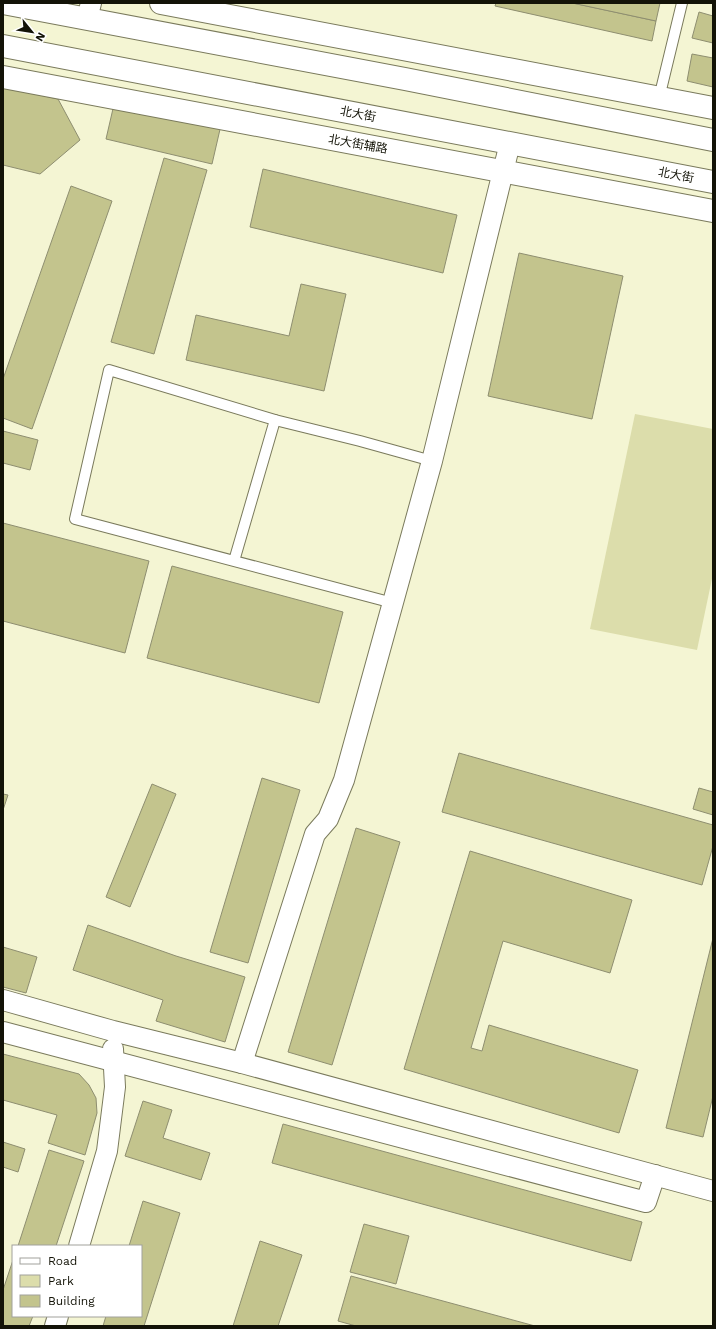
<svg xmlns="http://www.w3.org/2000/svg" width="716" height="1329" viewBox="0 0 716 1329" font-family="'Work Sans','Noto Sans SC',sans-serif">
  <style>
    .green { fill: #dcddab }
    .building { fill: #c3c48d; stroke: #8e8e70 }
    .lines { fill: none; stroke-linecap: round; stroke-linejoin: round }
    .lane-casing { stroke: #7a7a5c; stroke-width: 12 }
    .street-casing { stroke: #7a7a5c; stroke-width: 22 }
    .secondary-casing { stroke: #7a7a5c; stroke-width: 24 }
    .primary-casing { stroke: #7a7a5c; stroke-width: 24 }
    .lane { stroke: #fff; stroke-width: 10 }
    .street { stroke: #fff; stroke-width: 20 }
    .secondary { stroke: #fff; stroke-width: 22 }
    .primary { stroke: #fff; stroke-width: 22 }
    .labels { text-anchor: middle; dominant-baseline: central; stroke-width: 4; stroke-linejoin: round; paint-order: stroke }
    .street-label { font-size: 12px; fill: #131307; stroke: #fff }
  </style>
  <rect width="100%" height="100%" fill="#f4f5d3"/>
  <polygon class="green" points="635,414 713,429 713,574 697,650 590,629"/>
  <g class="building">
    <polygon points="496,3 573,3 656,21 652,41 495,6"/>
    <polygon points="572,3 660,3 656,21"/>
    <polygon points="699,12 713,16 713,43 692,38"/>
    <polygon points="692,54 713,58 713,87 687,81"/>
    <polygon points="3,87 58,99 80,140 40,174 3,165"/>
    <polygon points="115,100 221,125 212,164 106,139"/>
    <polygon points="164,158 207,170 154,354 111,342"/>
    <polygon points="263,169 457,215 443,273 250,227"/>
    <polygon points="71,186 112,201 32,429 3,418 3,379"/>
    <polygon points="519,253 623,276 592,419 488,396"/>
    <polygon points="301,284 346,294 324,391 186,360 196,315 289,336"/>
    <polygon points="3,431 38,440 30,470 3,463"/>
    <polygon points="3,523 149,561 125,653 3,621"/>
    <polygon points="172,566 343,612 319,703 147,658"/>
    <polygon points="459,753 713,825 713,846 702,885 442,812"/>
    <polygon points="262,778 300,790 248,963 210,952"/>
    <polygon points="152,784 176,794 130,907 106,897"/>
    <polygon points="699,788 713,792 713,815 693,809"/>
    <polygon points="3,794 8,795 3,810"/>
    <polygon points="356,828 400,842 332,1065 288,1052"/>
    <polygon points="470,851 632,900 610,973 503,941 471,1048 482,1051 489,1025 638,1070 619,1133 404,1069"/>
    <polygon points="88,925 176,956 245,977 225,1042 156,1021 163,1000 73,970"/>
    <polygon points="713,938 713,1096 703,1137 666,1128"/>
    <polygon points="3,947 37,957 26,993 3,987"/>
    <polygon points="3,1054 79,1074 89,1085 96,1098 97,1113 85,1155 48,1143 57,1115 3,1100"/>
    <polygon points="143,1101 172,1110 163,1138 210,1153 201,1180 125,1156"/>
    <polygon points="283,1124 642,1222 631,1261 272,1163"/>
    <polygon points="3,1142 25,1149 18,1172 3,1167"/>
    <polygon points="49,1150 84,1161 56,1246 18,1246"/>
    <polygon points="143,1201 180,1213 144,1326 103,1326 106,1316 141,1316 141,1246 129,1246"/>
    <polygon points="364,1224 409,1236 396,1284 350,1272"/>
    <polygon points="260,1241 302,1255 278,1326 233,1326"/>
    <polygon points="13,1260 13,1316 33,1316 29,1326 3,1326 3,1290"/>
    <polygon points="351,1276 535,1326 356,1326 338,1321"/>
  </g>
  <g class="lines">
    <defs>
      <g id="lane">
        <polyline points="659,98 682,3"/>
        <polyline points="275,420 360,441 432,461"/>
        <polyline points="234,561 275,420 109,370 75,519 393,603"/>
      </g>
      <g id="street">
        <polyline points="87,19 91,3"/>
        <polyline points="3,1000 113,1031 242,1063 713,1191"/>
        <polyline points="3,1032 646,1202 655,1175"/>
        <polyline points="242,1063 315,834 328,819 344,780 432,461 510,143"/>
        <polyline points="79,1246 107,1151 115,1087 113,1049"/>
        <polyline points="55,1326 58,1316"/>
      </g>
      <g id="secondary">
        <polyline points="161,3 713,108"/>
        <polyline points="3,77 713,211"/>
      </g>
      <g id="primary">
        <polyline points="3,3 405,79 713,140"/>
        <polyline points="3,46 713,182"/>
      </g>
    </defs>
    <use href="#lane" class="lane-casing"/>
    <use href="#street" class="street-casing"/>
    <use href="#secondary" class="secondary-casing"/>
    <use href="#primary" class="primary-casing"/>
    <use href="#lane" class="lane"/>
    <use href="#street" class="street"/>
    <use href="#secondary" class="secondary"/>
    <use href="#primary" class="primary"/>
  </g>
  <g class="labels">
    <g class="street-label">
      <text transform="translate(358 114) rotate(11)">北大街</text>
      <text transform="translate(358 144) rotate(10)">北大街辅路</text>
      <text transform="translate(676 175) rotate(11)">北大街</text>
    </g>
  </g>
  <rect width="716" height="1329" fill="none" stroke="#131307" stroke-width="8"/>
  <rect x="12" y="1245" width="130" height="72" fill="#ffffff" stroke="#a1a19c"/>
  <rect x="20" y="1258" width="20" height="6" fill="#ffffff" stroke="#a1a19c"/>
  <text x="48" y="1265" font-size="12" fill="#131307">Road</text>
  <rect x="20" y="1275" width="20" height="12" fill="#dcddab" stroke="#a1a19c"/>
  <text x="48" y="1285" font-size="12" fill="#131307">Park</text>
  <rect x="20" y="1295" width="20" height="12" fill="#c3c48d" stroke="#a1a19c"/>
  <text x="48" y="1305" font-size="12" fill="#131307">Building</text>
  <g transform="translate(32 32) rotate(120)" stroke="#ffffff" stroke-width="3" paint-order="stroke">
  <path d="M0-3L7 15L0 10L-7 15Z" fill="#131307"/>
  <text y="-6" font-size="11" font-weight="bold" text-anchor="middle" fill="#131307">N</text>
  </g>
</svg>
